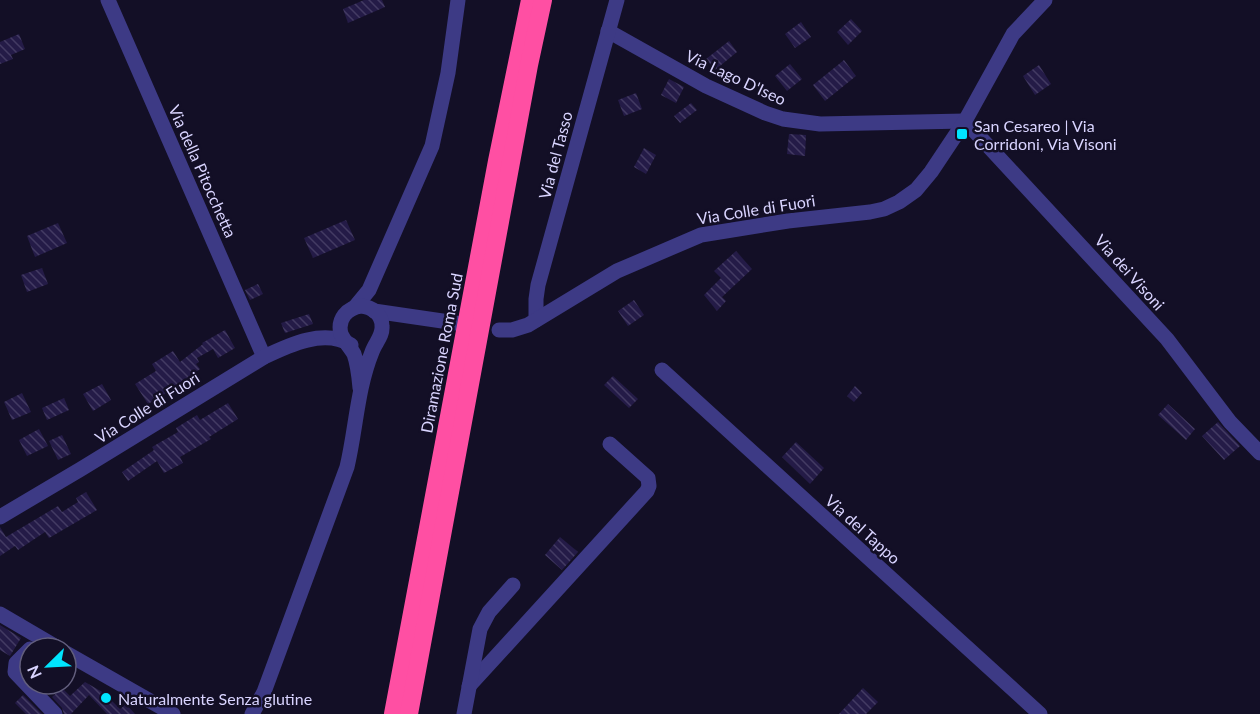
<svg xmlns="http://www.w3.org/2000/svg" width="1260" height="714" viewBox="0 0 1260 714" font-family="Lato,sans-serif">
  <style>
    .building { fill: url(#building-back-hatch) }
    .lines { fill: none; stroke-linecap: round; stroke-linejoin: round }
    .minor { stroke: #3d3a85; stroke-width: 15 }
    .highway { stroke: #ff4fa3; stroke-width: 18 }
    .poi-dot { fill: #00e5ff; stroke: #130f26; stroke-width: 2 }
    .labels { text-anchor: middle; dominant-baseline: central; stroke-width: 5; stroke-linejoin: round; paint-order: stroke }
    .street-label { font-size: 16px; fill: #d9d4ff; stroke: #130f26 }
    .poi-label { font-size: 16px; fill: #d9d4ff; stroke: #130f26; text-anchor: start }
  </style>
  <defs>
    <pattern id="building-back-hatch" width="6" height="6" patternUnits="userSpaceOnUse" patternTransform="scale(1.5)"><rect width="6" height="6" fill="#241b47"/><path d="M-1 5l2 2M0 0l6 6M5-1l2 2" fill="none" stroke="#433b63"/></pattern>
  </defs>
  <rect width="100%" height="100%" fill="#130f26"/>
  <g class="building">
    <polygon points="364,0 382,0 385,7 348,23 343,9"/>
    <polygon points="851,19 862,31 848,45 837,32"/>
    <polygon points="801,22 811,37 795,48 785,34"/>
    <polygon points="19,34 25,49 11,55 13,59 0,64 0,42"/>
    <polygon points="729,41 737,52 715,70 706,59"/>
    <polygon points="844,60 856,76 825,101 813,85"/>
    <polygon points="790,64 802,79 787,91 775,76"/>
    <polygon points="1039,65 1051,84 1035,95 1023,76"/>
    <polygon points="669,79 684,87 676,103 661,95"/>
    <polygon points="636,93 642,109 624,116 618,100"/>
    <polygon points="691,103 697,110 680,123 674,116"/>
    <polygon points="789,134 806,135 805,156 787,154"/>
    <polygon points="644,148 656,155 646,174 634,167"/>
    <polygon points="346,220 355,240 313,258 304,238"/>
    <polygon points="58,223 67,243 35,257 27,236"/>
    <polygon points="736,251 752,269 722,297 726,301 717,311 704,295 721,278 714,271"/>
    <polygon points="42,268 48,284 27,292 21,275"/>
    <polygon points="258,284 263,294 250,300 245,290"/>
    <polygon points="634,300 644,315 628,326 618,311"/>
    <polygon points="309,314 313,324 285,333 281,323"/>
    <polygon points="225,330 235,348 218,358 213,349 197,358 199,362 196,364 200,369 189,377 190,379 148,404 135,384 156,371 152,364 173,351 180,362 203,344 202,343"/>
    <polygon points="613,376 638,399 629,408 604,385"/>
    <polygon points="102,384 111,400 93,411 83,394"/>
    <polygon points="855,386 862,393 854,402 847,396"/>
    <polygon points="22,393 31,412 12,420 4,402"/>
    <polygon points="64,398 69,410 47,420 42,408"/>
    <polygon points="228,403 238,419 209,437 211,439 180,457 183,463 164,473 157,461 128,481 122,472 154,450 152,447 178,432 176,428 197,415 200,420"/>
    <polygon points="1168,404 1195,429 1186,440 1158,415"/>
    <polygon points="1218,422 1240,446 1224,460 1202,436"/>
    <polygon points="39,429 48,446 27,456 19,440"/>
    <polygon points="62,435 71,454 58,460 49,441"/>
    <polygon points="796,442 824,468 810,484 782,457"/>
    <polygon points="86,492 97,510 49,538 45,532 18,550 15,546 0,556 0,527 6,537 58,506 62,512 78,502 76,498"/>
    <polygon points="560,537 578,552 562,570 545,555"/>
    <polygon points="0,625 21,638 10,656 0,650"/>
    <polygon points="85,682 104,693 120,709 126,704 135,714 107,714 89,695 71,714 64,714 62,708 52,697 62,688 70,696"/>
    <polygon points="863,688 878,702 866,714 839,714"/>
    <polygon points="23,695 42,714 26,714 15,703"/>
  </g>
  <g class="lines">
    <g class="minor">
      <polyline points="108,0 264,357"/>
      <polyline points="608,31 706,86 765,113 783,119 820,124 965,121"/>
      <polyline points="965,121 1167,339 1230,422 1260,453"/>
      <polyline points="355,307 369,290 432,146 448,73 458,0"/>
      <polyline points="374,311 456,323"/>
      <polyline points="536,320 536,299 538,285 617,0"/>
      <polyline points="499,330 512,330 528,325 617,271 701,235 788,221 870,212 884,209 899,202 916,190 931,172 965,121 1013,34 1045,0"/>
      <polyline points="662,370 1040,714"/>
      <path d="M0 517 81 469 264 357C289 345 325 328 351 345"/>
      <polyline points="0,614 58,648"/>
      <polyline points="30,649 16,663 15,672 55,714"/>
      <polyline points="66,653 173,714"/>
      <polyline points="469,686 647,491 649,486 648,478 610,444"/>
      <path d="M252 714 264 692 347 467C356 429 357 389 372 352 375 343 383 336 382 326 382 314 372 307 361 306 347 308 337 319 341 334 344 341 350 347 354 354 358 365 359 377 360 388"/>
      <polyline points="464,714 480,629 489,612 513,585"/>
    </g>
    <g class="highway">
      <polyline points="393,714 497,161 530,0"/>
      <polyline points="409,714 529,65 543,0"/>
    </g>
  </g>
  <g class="poi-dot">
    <rect x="956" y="128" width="12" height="12" rx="3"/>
    <circle cx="106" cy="698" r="6"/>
  </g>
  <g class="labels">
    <g class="street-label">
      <text transform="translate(736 77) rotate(25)">Via Lago D'Iseo</text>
      <text transform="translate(555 155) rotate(-75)">Via del Tasso</text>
      <text transform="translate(203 171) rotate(66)">Via della Pitocchetta</text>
      <text transform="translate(756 209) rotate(-9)">Via Colle di Fuori</text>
      <text transform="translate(1130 272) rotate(48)">Via dei Visoni</text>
      <text transform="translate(441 353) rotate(-79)">Diramazione Roma Sud</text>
      <text transform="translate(147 407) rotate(-32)">Via Colle di Fuori</text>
      <text transform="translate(863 529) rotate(42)">Via del Tappo</text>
    </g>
    <g class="poi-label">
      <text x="974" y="125">San Cesareo | Via<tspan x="974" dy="18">Corridoni, Via Visoni</tspan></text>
      <text x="118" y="698">Naturalmente Senza glutine</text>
    </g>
  </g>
  <g transform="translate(48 666) rotate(246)"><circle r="28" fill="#130f26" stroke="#625e7d" stroke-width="1.5"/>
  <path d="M0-4.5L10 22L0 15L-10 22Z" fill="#00e5ff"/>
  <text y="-9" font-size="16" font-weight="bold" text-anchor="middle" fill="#d9d4ff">N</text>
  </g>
</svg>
